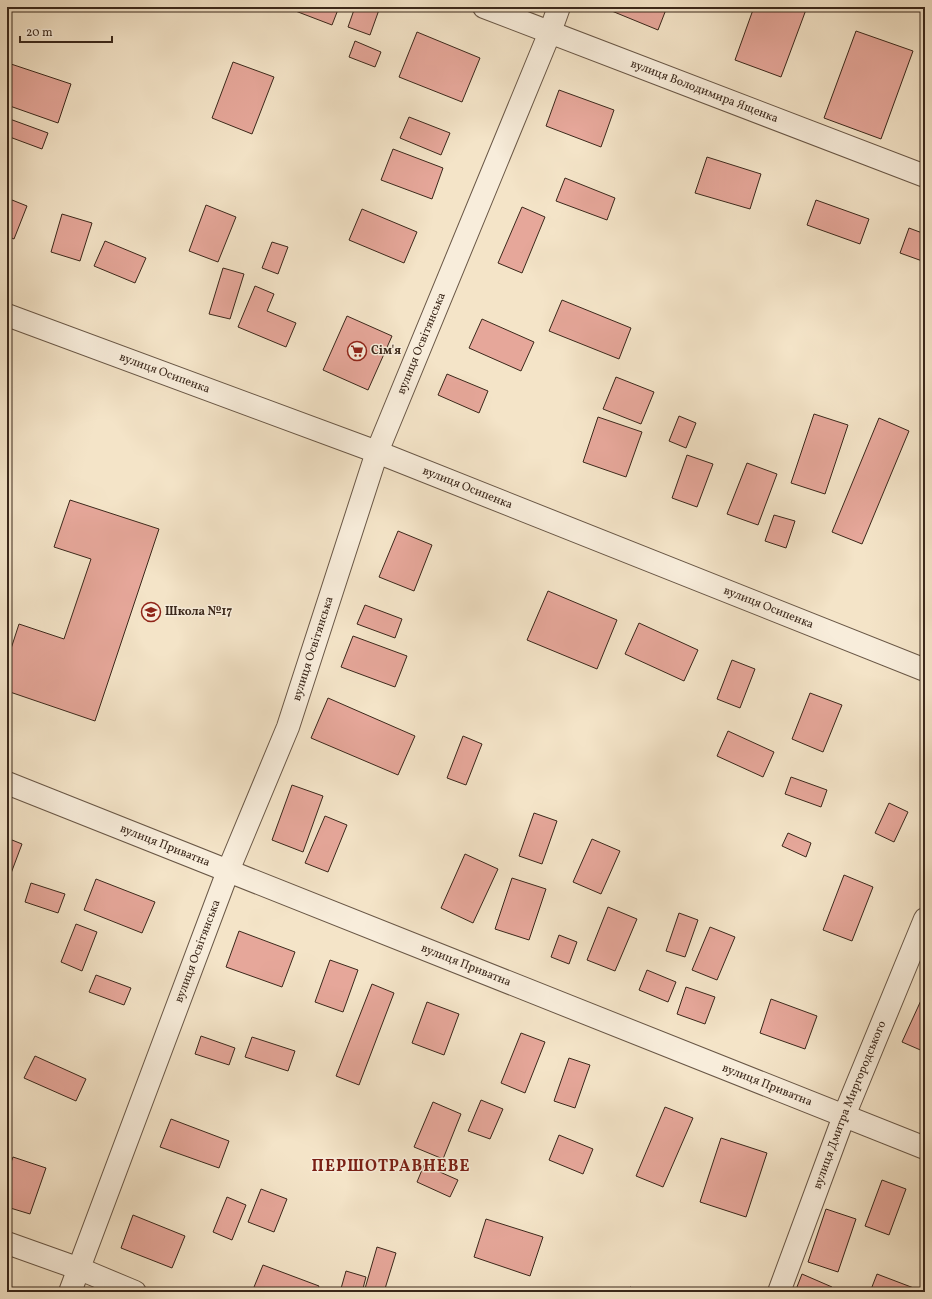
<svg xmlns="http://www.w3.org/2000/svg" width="932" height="1299" viewBox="0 0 932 1299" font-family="Vollkorn,serif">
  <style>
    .building { fill: #e6a79a; stroke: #3b281b }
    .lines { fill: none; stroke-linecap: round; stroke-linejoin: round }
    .minor-casing { stroke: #695746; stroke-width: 24 }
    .minor { stroke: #f8eddb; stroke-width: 22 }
    .labels { text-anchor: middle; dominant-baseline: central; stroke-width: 3; stroke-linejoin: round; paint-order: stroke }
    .street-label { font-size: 12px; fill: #3b281b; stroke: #f8eddb }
    .poi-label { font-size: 12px; font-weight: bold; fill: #3b281b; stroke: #f8eddb; text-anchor: start }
    .district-label { font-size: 16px; font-weight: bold; letter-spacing: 1px; fill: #7a1f14; stroke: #f8eddb }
  </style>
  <rect width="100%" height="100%" fill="#f4e4c8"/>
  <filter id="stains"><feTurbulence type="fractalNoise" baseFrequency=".005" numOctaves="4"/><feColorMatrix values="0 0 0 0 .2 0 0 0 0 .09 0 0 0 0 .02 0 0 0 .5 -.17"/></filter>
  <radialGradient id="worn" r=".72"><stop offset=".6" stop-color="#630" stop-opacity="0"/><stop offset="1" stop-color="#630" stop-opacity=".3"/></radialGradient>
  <g class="building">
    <polygon points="285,7 339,7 332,25"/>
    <polygon points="355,7 380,7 370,35 348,27"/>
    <polygon points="602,7 667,7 658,30"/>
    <polygon points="754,7 807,7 781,77 735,60"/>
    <polygon points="856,31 913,51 881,139 824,118"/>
    <polygon points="417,32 480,58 462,102 399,77"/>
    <polygon points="355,41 381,52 375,67 349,57"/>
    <polygon points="233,62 274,77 252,134 212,118"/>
    <polygon points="11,64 71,84 58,123 7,105 7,74"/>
    <polygon points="559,90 614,110 601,147 546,126"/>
    <polygon points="409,117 450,133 441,155 400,138"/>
    <polygon points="7,118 48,133 42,149 7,136"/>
    <polygon points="393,149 443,168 432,199 381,180"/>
    <polygon points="707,157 761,174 750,209 695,193"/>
    <polygon points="565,178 615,198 607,220 556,201"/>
    <polygon points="7,198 27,206 14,239 7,236"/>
    <polygon points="816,200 869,219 860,244 807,225"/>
    <polygon points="206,205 236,217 218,262 189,251"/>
    <polygon points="522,207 545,217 522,273 498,263"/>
    <polygon points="362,209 417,232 404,263 349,240"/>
    <polygon points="62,214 92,223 80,261 51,252"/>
    <polygon points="909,228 925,234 925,262 900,253"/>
    <polygon points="105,241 146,258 135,283 94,266"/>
    <polygon points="272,242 288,247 278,274 262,268"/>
    <polygon points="223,268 244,274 230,319 209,314"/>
    <polygon points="255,286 274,294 267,311 296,323 286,347 238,327"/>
    <polygon points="562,300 631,328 619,359 549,331"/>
    <polygon points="347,316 392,336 368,390 323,370"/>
    <polygon points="482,319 534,342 521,371 469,348"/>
    <polygon points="447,374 488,391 479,413 438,395"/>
    <polygon points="616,377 654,392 641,424 603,409"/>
    <polygon points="814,414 848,425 825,494 791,483"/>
    <polygon points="679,416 696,423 686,448 669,441"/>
    <polygon points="598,417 642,432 626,477 583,462"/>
    <polygon points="879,418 909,431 862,544 832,532"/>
    <polygon points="687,455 713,464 697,507 672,498"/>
    <polygon points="747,463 777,474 758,525 727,514"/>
    <polygon points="70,500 159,529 95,721 7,691 7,661 19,624 64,639 91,559 54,547"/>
    <polygon points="774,515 795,521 786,548 765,541"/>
    <polygon points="398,531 432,545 414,591 379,577"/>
    <polygon points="548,591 617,620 597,669 527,640"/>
    <polygon points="365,605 402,619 395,638 357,624"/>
    <polygon points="639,623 698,650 684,681 625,654"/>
    <polygon points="353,636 407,656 395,687 341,667"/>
    <polygon points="732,660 755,669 740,708 717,699"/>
    <polygon points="810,693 842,705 823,752 792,739"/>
    <polygon points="328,698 415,736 398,775 311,738"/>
    <polygon points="728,731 774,752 763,777 717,756"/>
    <polygon points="463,736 482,744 466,785 447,778"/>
    <polygon points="791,777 827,790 821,807 785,794"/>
    <polygon points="292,785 323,796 303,852 272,840"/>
    <polygon points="889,803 908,812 894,842 875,833"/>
    <polygon points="534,813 557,821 542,864 519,856"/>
    <polygon points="325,816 347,825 328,872 305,863"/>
    <polygon points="788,833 811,843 806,857 782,846"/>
    <polygon points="7,838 22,844 7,884"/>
    <polygon points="592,839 620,851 601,894 573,882"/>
    <polygon points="465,854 498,869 473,923 441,908"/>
    <polygon points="844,875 873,887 852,941 823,930"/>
    <polygon points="512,878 546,889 529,940 495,929"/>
    <polygon points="96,879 155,902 142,933 84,910"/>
    <polygon points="31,883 65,894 58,913 25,902"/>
    <polygon points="608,907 637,919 615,971 587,960"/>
    <polygon points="679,913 698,920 685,957 666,951"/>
    <polygon points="76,924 97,932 82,971 61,962"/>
    <polygon points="710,927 735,937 717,980 692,970"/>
    <polygon points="239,931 295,952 282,987 226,967"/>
    <polygon points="559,935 577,942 569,964 551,957"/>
    <polygon points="330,960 358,970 343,1012 315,1002"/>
    <polygon points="647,970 676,982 668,1002 639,990"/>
    <polygon points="96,975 131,988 124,1005 89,992"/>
    <polygon points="372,984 394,993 359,1085 336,1076"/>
    <polygon points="686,987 715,997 705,1024 677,1014"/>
    <polygon points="923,996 925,997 925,1052 902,1042"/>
    <polygon points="771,999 817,1016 805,1049 760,1033"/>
    <polygon points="427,1002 459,1014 444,1055 412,1043"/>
    <polygon points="521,1033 545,1042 525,1093 501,1083"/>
    <polygon points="201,1036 235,1048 229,1065 195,1054"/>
    <polygon points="252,1037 295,1051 288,1071 245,1057"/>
    <polygon points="35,1056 86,1079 76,1101 24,1078"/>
    <polygon points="569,1058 590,1065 575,1108 554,1101"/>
    <polygon points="481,1100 503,1109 490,1139 468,1131"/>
    <polygon points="433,1102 461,1114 443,1159 414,1147"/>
    <polygon points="665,1107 693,1118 663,1187 636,1176"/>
    <polygon points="171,1119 229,1141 219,1168 160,1147"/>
    <polygon points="559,1135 593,1149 583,1174 549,1160"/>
    <polygon points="721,1138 767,1153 746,1217 700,1202"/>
    <polygon points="13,1157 46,1168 30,1214 7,1207 7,1173"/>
    <polygon points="424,1165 458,1180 450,1197 417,1182"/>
    <polygon points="882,1180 906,1189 889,1235 865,1226"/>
    <polygon points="261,1189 287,1199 274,1232 248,1222"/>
    <polygon points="227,1197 246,1205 232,1240 213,1232"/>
    <polygon points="826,1209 856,1219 838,1272 808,1262"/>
    <polygon points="133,1215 185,1236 172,1268 121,1248"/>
    <polygon points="486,1219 543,1237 530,1276 474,1257"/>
    <polygon points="377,1247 396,1253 384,1292 364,1292"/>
    <polygon points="263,1265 319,1286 317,1292 252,1292"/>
    <polygon points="346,1271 366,1277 362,1292 340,1292"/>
    <polygon points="802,1274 832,1287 830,1292 795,1292"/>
    <polygon points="877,1274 919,1290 918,1292 870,1292"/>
    <polygon points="630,1287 642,1292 628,1292"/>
  </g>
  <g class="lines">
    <defs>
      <g id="minor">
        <path id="s1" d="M484 7 925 176"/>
        <path id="s2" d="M7 315 377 452 925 670"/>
        <path id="s3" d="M7 783 925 1148"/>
        <polyline points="7,1243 80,1269 135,1292"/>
        <path id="s4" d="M70 1292 228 871 288 727 377 452 550 32 559 7"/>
        <path id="s5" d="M779 1292 844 1116 925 919"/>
      </g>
    </defs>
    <use href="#minor" class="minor-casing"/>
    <use href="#minor" class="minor"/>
  </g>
  <defs>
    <symbol id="supermarket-ring" viewBox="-11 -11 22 22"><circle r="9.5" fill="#f8eddb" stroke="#8f2418" stroke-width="1.5"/><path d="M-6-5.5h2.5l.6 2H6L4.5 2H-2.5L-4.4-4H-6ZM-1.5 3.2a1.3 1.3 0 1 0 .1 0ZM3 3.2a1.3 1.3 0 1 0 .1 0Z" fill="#8f2418"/></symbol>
    <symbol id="school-ring" viewBox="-11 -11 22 22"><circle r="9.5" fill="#f8eddb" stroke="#8f2418" stroke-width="1.5"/><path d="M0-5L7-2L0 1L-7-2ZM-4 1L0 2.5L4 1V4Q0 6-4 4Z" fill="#8f2418"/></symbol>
  </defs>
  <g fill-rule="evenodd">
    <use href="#supermarket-ring" x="346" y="340" width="22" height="22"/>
    <use href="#school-ring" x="140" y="601" width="22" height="22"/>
  </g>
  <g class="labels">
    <g class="street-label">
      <text stroke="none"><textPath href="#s1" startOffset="236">вулиця Володимира Ященка</textPath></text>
      <text stroke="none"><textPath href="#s4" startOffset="1012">вулиця Освітянська</textPath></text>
      <text stroke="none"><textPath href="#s2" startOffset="168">вулиця Осипенка</textPath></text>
      <text stroke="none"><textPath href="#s2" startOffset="492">вулиця Осипенка</textPath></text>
      <text stroke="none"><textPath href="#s2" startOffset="816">вулиця Осипенка</textPath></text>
      <text stroke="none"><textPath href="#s4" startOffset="688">вулиця Освітянська</textPath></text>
      <text stroke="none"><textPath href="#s3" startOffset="170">вулиця Приватна</textPath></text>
      <text stroke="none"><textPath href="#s4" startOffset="364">вулиця Освітянська</textPath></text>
      <text stroke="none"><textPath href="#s3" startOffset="494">вулиця Приватна</textPath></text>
      <text stroke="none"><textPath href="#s3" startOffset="818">вулиця Приватна</textPath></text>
      <text stroke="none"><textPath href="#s5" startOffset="200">вулиця Дмитра Миргородського</textPath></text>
    </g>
    <g class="poi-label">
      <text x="371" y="351">Сім'я</text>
      <text x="165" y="612">Школа №17</text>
    </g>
    <g class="district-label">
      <text x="391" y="1167">ПЕРШОТРАВНЕВЕ</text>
    </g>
  </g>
  <rect width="932" height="1299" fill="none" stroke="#f4e4c8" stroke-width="24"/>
  <rect x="8" y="8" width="916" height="1283" fill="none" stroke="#3b281b" stroke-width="2"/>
  <rect x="12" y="12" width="908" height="1275" fill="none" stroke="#3b281b"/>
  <path d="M20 36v6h92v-6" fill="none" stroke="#3b281b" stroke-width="2"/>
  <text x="26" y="36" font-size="12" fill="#3b281b" stroke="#f8eddb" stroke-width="3" paint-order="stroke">20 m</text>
  <rect width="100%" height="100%" filter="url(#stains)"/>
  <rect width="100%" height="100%" fill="url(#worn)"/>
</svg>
